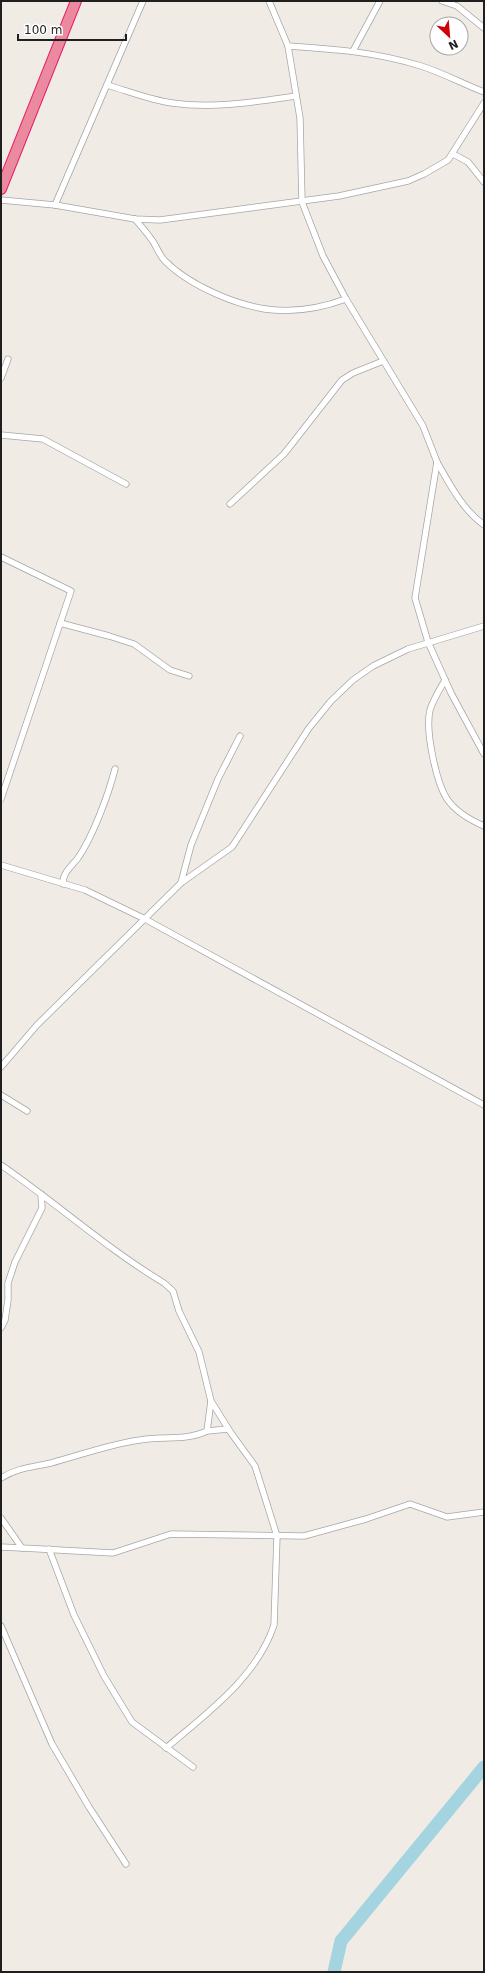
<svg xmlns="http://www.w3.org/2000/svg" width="485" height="1973" viewBox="0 0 485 1973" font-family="'DejaVu Sans',sans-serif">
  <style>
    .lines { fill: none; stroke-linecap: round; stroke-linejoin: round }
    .river { stroke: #a4d4e0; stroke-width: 13 }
    .street-casing { stroke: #a6a6a6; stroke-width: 7 }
    .highway-casing { stroke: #e41d68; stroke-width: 12 }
    .street { stroke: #fff; stroke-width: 5.5 }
    .highway { stroke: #eb8a9f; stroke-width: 10 }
  </style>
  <rect width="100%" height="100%" fill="#f0ece5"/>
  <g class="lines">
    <polyline class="river" points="334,1972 341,1941 484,1767"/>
    <defs>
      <g id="street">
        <polyline points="269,1 288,46 300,118 302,202 323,256 346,299 423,426 437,462 415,598 428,642 451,693 484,754"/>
        <polyline points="442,1 457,6 484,28"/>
        <path d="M288 46C334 49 376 52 421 66 443 73 463 84 484 92"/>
        <polyline points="353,51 380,1"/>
        <path d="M107 85C128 91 150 100 172 103 213 109 255 102 296 96"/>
        <polyline points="453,154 468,162 484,182"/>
        <polyline points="1,200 55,205 135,219 160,220 339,196 408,181 424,174 448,160 484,103"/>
        <polyline points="55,205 143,1"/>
        <path d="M135 219C141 226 147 233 152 240 157 247 159 255 165 261 190 286 239 307 274 310 298 312 324 307 346 299"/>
        <polyline points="1,378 8,359"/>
        <polyline points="1,435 43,439 126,484"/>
        <path d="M437 462C450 485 463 510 484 525"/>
        <polyline points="230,504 284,454 342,380 353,373 383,361"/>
        <polyline points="1,557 71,591 1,799"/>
        <polyline points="60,623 109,636 134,644 170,670 189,676"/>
        <path d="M445 680C440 689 433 700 430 710 425 730 436 782 447 799 456 812 470 820 484 826"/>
        <polyline points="1,865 85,890 145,919 484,1105"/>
        <polyline points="181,883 191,845 218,779 240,736"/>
        <path d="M63 884C62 873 72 866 78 858 93 836 108 796 115 769"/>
        <polyline points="1,1067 37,1025 181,883 232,847 309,728 331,701 353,680 373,666 408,649 484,626"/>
        <polyline points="1,1095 27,1111"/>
        <path d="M1 1165C56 1203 106 1248 164 1283L173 1291 179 1311 199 1352 211 1401 231 1433 255 1466 277 1536 274 1625C257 1677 207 1713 166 1748"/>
        <polyline points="1,1328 5,1320 8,1300 8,1283 15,1262 42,1208 41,1194"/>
        <polyline points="207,1431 228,1429"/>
        <path d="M1 1478C17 1468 33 1467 51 1463 81 1455 110 1444 140 1440 163 1436 186 1441 207 1431L211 1401"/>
        <polyline points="1,1518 22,1548 113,1553 171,1534 304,1536 366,1519 410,1504 447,1517 484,1512"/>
        <polyline points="1,1547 22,1548"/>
        <polyline points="49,1549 74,1615 104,1676 132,1722 193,1767"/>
        <polyline points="1,1626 52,1744 89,1807 126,1864"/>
      </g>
      <polyline id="highway" points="1,189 76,1"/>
    </defs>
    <use href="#street" class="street-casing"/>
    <use href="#highway" class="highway-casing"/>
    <use href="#street" class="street"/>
    <use href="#highway" class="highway"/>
  </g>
  <rect width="485" height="1973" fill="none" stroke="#1f1f1f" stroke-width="4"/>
  <g transform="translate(449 36) rotate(154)"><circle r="19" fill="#ffffff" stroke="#a5a5a5"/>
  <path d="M0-3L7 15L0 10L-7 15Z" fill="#cf0007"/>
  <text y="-6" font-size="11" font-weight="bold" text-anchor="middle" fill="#1f1f1f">N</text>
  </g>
  <path d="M18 34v6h108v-6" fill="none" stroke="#1f1f1f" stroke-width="2"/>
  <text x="24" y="34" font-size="12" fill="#1f1f1f" stroke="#ffffff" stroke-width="3" paint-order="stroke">100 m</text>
</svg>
